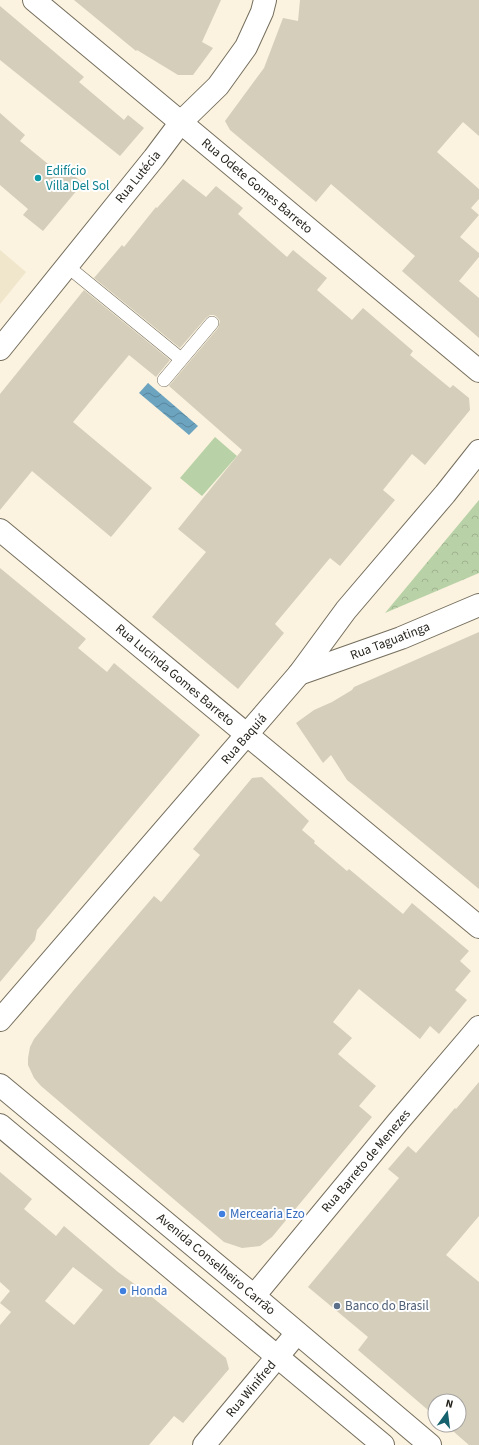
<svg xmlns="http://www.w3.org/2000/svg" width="479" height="1445" viewBox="0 0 479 1445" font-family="'Source Sans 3',sans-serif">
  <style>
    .built { fill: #f0e6cb }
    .grass { fill: #b9d1a7 }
    .park { fill: url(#park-crowns) }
    .water { fill: url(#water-waves) }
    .building { fill: #d5ceba; fill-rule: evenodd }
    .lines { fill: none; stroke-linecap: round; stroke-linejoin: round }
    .lane-casing { stroke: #756e5d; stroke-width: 14 }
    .street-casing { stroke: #756e5d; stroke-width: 24 }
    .secondary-casing { stroke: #756e5d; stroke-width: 24 }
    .lane { stroke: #fff; stroke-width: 13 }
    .street { stroke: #fff; stroke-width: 22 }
    .secondary { stroke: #fff; stroke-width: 22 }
    .culture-dot { fill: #0f9aa8; stroke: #fff; stroke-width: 1.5 }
    .shop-dot { fill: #3f7fe0; stroke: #fff; stroke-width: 1.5 }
    .service-dot { fill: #5c6f8a; stroke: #fff; stroke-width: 1.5 }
    .labels { text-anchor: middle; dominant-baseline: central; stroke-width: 4; stroke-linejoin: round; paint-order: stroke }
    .culture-label { font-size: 13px; fill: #0d838f; stroke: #fff; text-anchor: start }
    .street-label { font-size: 13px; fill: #221f18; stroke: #fff }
    .shop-label { font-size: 13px; fill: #366cbe; stroke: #fff; text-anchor: start }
    .service-label { font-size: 13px; fill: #4e5e75; stroke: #fff; text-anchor: start }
  </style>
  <defs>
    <pattern id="park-crowns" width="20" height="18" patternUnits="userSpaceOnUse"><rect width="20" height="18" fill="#b9d1a7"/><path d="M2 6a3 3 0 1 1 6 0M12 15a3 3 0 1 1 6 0" fill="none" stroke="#9fb38f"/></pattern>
    <pattern id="water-waves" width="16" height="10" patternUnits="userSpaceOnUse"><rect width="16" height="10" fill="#6ca4c0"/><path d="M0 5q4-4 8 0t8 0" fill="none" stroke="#58859b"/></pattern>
  </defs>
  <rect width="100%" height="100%" fill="#fbf3df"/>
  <polygon class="built" points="0,250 26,272 0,304"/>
  <polygon class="grass" points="215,437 237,456 202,496 180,478"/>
  <polygon class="park" points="479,500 479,573 385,613"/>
  <polygon class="water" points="148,383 198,426 189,435 139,393"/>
  <g class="building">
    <polygon points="74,0 221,0 202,42 213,48 193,75 178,75 137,50 136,51"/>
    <polygon points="300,0 479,0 479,136 463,122 437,152 479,189 479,199 471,208 479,215 460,237 479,253 479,257 459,281 479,298 479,338 402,271 415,256 331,184 316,202 230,130 225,121 264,68 283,18 298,21"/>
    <polygon points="0,6 84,77 79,82 124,120 128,115 144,128 120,156 0,60"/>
    <polygon points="0,113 25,135 20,141 59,173 64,167 83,183 43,231 23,215 28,209 0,185"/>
    <polygon points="183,179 206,197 216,186 243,208 238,214 287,257 293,250 327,278 317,290 352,320 363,308 413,351 410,355 450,388 453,385 469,398 470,410 425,465 412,454 383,490 395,500 340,566 330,558 275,624 284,633 238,689 152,617 206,552 178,529 242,450 169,386 218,328 220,321 217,317 214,315 210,315 206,318 180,348 94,278 122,245 124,247 156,207 157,208"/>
    <polygon points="84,290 170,360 156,377 129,355 73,422 152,488 111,537 32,471 0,510 0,394"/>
    <polygon points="0,568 86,639 78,648 107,672 114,663 200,735 37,930 35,940 0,982"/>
    <polygon points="479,632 479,889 347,780 331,755 323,763 296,723 314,710 332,702 352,690 354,687"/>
    <polygon points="262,777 309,821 302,830 315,841 314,843 347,871 349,869 403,914 412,903 469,951 460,961 471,971 455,990 467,1000 439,1034 430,1026 420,1039 359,989 333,1022 352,1038 338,1054 376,1086 359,1106 372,1117 272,1237 260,1246 242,1248 224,1242 41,1086 34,1078 28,1065 28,1058 30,1047 34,1039 73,991 154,896 161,902 200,855 193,849 252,778"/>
    <polygon points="479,1082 479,1216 446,1255 479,1282 479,1445 469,1445 446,1425 459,1425 459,1401 435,1401 435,1416 358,1350 368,1337 308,1287 399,1178 388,1169 408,1146 416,1153 455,1108 456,1109"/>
    <path d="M0 1172 32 1199 24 1209 56 1236 64 1226 118 1272 152 1297 226 1358 229 1369 183 1423 174 1416 149 1445H0V1325L11 1312 0 1303 10 1291 0 1282ZM73 1267 103 1290 74 1325 45 1301Z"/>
  </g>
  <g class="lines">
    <defs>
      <g id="lane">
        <polyline points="67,266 181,359"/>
        <polyline points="164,380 212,323"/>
      </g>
      <g id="street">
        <polyline points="34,0 479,371"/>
        <polyline points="0,349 154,158 181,122 218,86 246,47 262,12 265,0"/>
        <polyline points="0,530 479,927"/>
        <polyline points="299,674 401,638 479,605"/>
        <polyline points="254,1296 397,1123 479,1027"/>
        <polyline points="204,1445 297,1333"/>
      </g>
      <g id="secondary">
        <polyline points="0,1020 299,674 346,610 445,494 479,451"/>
        <polyline points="0,1085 254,1296 430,1445"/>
        <polyline points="0,1125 383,1445"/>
      </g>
    </defs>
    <use href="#lane" class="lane-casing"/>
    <use href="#street" class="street-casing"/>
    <use href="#secondary" class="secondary-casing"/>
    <use href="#lane" class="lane"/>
    <use href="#street" class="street"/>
    <use href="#secondary" class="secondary"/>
  </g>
  <circle class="culture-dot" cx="38" cy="178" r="4"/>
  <g class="shop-dot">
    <circle cx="222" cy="1214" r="4"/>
    <circle cx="123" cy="1291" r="4"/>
  </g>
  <circle class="service-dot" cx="337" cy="1306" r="4"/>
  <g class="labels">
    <g class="culture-label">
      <text x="46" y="171">Edifício<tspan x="46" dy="15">Villa Del Sol</tspan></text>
    </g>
    <g class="street-label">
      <text transform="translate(138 177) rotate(-51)">Rua Lutécia</text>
      <text transform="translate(257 186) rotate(40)">Rua Odete Gomes Barreto</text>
      <text transform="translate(390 641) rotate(-21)">Rua Taguatinga</text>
      <text transform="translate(175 675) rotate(40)">Rua Lucinda Gomes Barreto</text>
      <text transform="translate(244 739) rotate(-49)">Rua Baquiá</text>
      <text transform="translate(366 1161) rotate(-50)">Rua Barreto de Menezes</text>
      <text transform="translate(216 1264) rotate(40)">Avenida Conselheiro Carrão</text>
      <text transform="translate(251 1389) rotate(-50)">Rua Winifred</text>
    </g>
    <g class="shop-label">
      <text x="230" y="1214">Mercearia Ezo</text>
      <text x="131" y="1291">Honda</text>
    </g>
    <g class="service-label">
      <text x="345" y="1306">Banco do Brasil</text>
    </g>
  </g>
  <g transform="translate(447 1413) rotate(14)"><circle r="19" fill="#ffffff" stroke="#a7a5a3"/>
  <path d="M0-3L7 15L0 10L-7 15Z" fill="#15616d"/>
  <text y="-6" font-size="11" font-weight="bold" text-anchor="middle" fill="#221f18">N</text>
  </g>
</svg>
